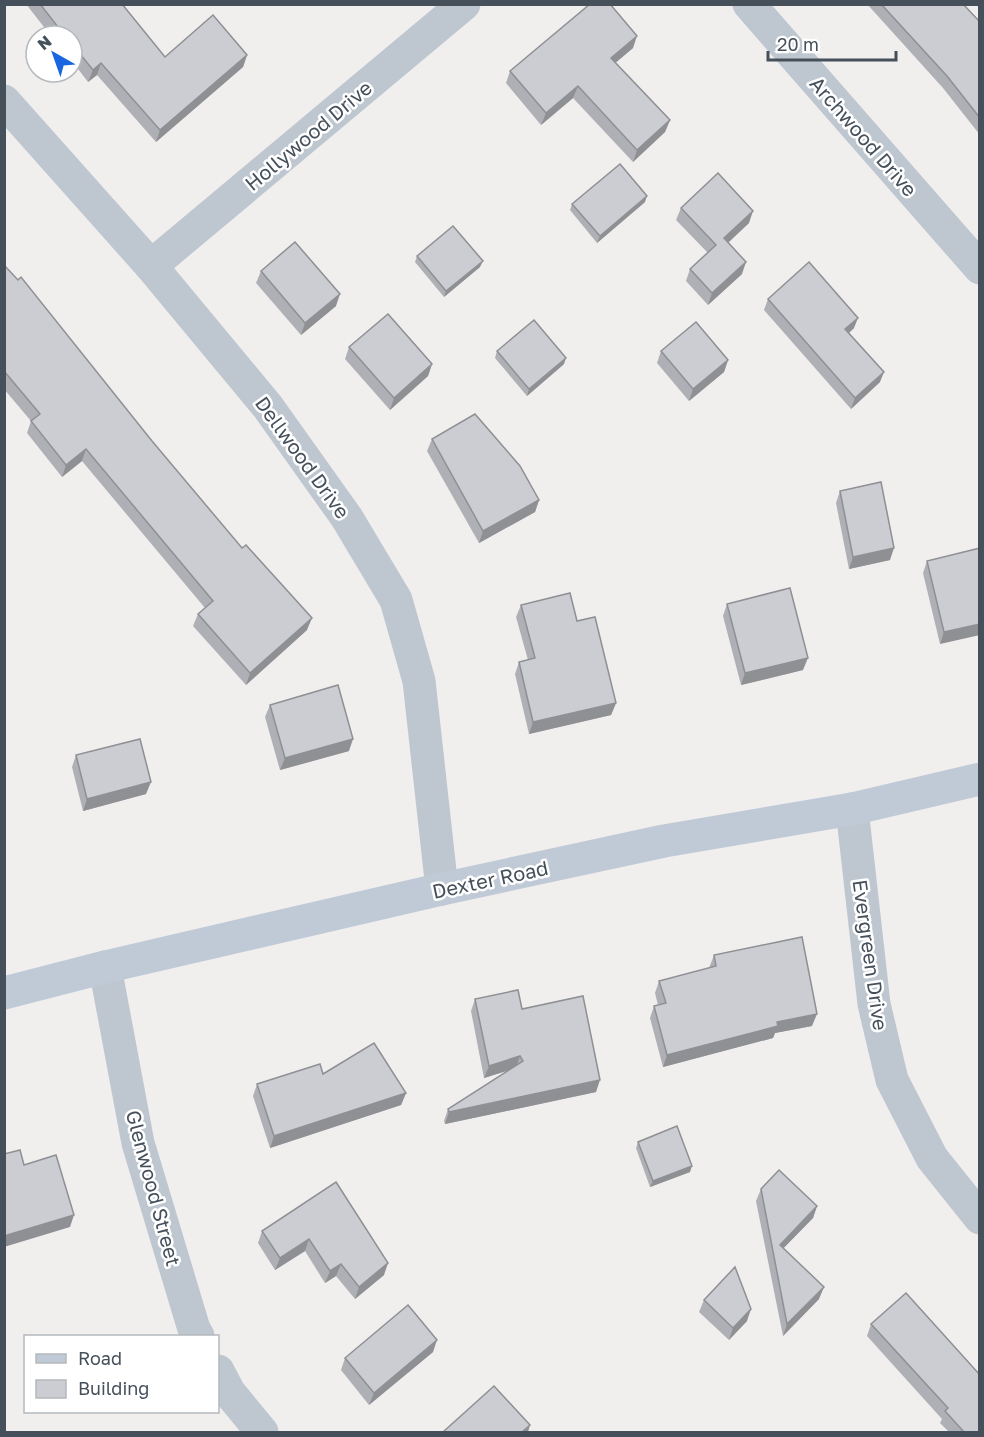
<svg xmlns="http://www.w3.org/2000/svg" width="984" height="1437" viewBox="0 0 984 1437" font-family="'Golos Text',sans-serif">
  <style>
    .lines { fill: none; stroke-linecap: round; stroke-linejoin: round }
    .street { stroke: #bec7d0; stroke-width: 33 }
    .secondary { stroke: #c0cad7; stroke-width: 33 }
    .wall { fill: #afb0b5 }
    .shaded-wall { fill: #8e9094 }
    .building { fill: #cbcdd3; stroke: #8e9094; stroke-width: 1.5 }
    .labels { text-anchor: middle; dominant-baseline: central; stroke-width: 5; stroke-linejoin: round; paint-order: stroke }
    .street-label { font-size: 20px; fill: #46505b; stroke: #fff }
  </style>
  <rect width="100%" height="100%" fill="#f1eeee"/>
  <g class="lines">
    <g class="street">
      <polyline points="749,4 980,268"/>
      <polyline points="4,101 151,266 268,407 347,518 396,600 419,681 442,889"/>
      <polyline points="151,266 464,4"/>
      <polyline points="852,809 874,1004 892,1080 932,1158 980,1218"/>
      <polyline points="105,967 138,1143 194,1329 198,1336"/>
      <polyline points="218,1371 229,1392 262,1432"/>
    </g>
    <polyline class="secondary" points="4,993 105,967 442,889 664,841 852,809 980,779"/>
  </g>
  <g class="wall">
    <polygon points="26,4 122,4 165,57 247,55 243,67 156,142 97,75 88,82 72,61 72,36 51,36"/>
    <polygon points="867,4 963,4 980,22 980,135 943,88"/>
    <polygon points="633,48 615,63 670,120 665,132 633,162 573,98 541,125 506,83 510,71"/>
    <polygon points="645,202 597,243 570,210 572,204"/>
    <polygon points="681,208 749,223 728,243 742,274 708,305 686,281 690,269 708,253 676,220"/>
    <polygon points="417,256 480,267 444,297 415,262"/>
    <polygon points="4,265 152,441 307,630 246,685 193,626 198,614 205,608 82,461 62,477 27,433 31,421 4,389"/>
    <polygon points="261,271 336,306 301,335 256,283"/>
    <polygon points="768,299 854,328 849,333 880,382 851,409 764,310"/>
    <polygon points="349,347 432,364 428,376 390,410 345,359"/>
    <polygon points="497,351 564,364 527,396 495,358"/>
    <polygon points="661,351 728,360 724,372 689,401 657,363"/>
    <polygon points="432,439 539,500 535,512 479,543 427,451"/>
    <polygon points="840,491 890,560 849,569 836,503"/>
    <polygon points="980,548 940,644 923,573 927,561"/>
    <polygon points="727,604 803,670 741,685 723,616"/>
    <polygon points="521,605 577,621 616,703 611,715 529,734 515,674 519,662 528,660 516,617"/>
    <polygon points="270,705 349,751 280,770 265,717"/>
    <polygon points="76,755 146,794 83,811 72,767"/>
    <polygon points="980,908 980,921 978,913"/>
    <polygon points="714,955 812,1026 775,1033 773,1038 663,1067 650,1018 654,1006 658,1005 655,993 659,981 709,968"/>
    <polygon points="475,999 522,1009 596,1092 445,1124 444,1121 448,1109 509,1070 484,1078 471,1011"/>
    <polygon points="323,1074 406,1093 401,1105 270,1148 253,1096 257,1084"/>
    <polygon points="638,1142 690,1172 650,1187 636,1148"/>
    <polygon points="336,1182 384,1275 355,1299 336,1276 325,1283 305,1251 275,1270 258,1243 262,1231"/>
    <polygon points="761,1189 817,1206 813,1218 783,1248 819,1299 783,1336 756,1201"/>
    <polygon points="704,1300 747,1321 729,1340 699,1312"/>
    <polygon points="871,1324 980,1432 949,1432 940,1423 942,1419 867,1336"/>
    <polygon points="433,1352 369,1405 341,1370 345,1358"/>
  </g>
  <g class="shaded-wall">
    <polygon points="637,36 633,48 607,70 611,58"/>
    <polygon points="247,55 243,67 156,142 160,130"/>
    <polygon points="101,63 97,75 88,82 93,70"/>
    <polygon points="578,86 573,98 541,125 546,113"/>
    <polygon points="670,120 665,132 633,162 637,150"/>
    <polygon points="647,196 645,202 597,243 600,236"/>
    <polygon points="753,211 749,223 720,250 724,238"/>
    <polygon points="483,261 480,267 444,297 446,291"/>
    <polygon points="746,262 742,274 708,305 712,293"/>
    <polygon points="340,294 336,306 301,335 305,323"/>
    <polygon points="858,318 854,328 841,340 845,329"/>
    <polygon points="566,358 564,364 527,396 529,389"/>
    <polygon points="728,360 724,372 689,401 693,389"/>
    <polygon points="432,364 428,376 390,410 394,398"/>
    <polygon points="884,372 880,382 851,409 855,398"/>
    <polygon points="86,449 82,461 62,477 66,465"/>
    <polygon points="539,500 535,512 479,543 483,531"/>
    <polygon points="894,548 890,560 849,569 853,557"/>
    <polygon points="312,618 307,630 246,685 250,673"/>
    <polygon points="980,624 980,635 940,644 944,632"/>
    <polygon points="808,658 803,670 741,685 745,673"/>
    <polygon points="616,703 611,715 529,734 533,722"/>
    <polygon points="353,739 349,751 280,770 285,758"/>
    <polygon points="151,782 146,794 83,811 87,799"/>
    <polygon points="817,1014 812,1026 775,1033 773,1038 663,1067 667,1055 777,1022"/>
    <polygon points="520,1056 516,1068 484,1078 489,1066"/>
    <polygon points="600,1080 596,1092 445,1124 449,1112"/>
    <polygon points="406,1093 401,1105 270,1148 274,1136"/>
    <polygon points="692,1166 690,1172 650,1187 653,1181"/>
    <polygon points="817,1206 813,1218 775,1257 780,1245"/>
    <polygon points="74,1215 70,1227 4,1247 4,1236"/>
    <polygon points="309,1239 305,1251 275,1270 280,1258"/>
    <polygon points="388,1263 384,1275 355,1299 359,1287"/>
    <polygon points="341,1264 336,1276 325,1283 330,1271"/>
    <polygon points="824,1287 819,1299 783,1336 787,1324"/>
    <polygon points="751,1309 747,1321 729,1340 733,1328"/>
    <polygon points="437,1340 433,1352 369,1405 374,1393"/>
    <polygon points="530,1425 528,1432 522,1432"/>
  </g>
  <g class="building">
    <polygon points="40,4 122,4 165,57 213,15 247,55 160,130 101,63 93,70 72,44 72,36 65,36"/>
    <polygon points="590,4 610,4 637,36 611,58 670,120 637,150 578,86 546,113 510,71"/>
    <polygon points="881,4 963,4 980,22 980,118 947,76"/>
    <polygon points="620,164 647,196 600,236 572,204"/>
    <polygon points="718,173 753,211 724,238 746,262 712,293 690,269 716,245 681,208"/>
    <polygon points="453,226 483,261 446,291 417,256"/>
    <polygon points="295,242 340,294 305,323 261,271"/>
    <polygon points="809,262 858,318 845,329 884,372 855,398 768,299"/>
    <polygon points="4,265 18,280 21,277 152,441 242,548 246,545 312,618 250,673 198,614 213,601 86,449 66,465 31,421 40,414 4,371"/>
    <polygon points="388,314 432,364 394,398 349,347"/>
    <polygon points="534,320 566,358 529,389 497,351"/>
    <polygon points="696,322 728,360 693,389 661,351"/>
    <polygon points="475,414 520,466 539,500 483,531 432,439"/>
    <polygon points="881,482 894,548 853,557 840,491"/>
    <polygon points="980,548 980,624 944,632 927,561"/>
    <polygon points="790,588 808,658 745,673 727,604"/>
    <polygon points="570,593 577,621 595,617 616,703 533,722 519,662 535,658 521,605"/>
    <polygon points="338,685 353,739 285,758 270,705"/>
    <polygon points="140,739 151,782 87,799 76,755"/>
    <polygon points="802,937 817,1014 777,1022 778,1026 667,1055 654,1006 666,1003 659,981 716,966 714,955"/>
    <polygon points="518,990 522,1009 583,996 600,1080 449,1112 448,1109 523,1061 520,1056 489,1066 475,999"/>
    <polygon points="374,1043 406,1093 274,1136 257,1084 320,1064 323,1074"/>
    <polygon points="677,1126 692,1166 653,1181 638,1142"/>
    <polygon points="20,1150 24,1165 56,1155 74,1215 4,1236 4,1154"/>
    <polygon points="779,1170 817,1206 780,1245 824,1287 787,1324 761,1189"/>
    <polygon points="336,1182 388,1263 359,1287 341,1264 330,1271 309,1239 280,1258 262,1231"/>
    <polygon points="735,1267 751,1309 733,1328 704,1300"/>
    <polygon points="906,1293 980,1375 980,1432 964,1432 945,1411 948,1408 871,1324"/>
    <polygon points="408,1305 437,1340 374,1393 345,1358"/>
    <polygon points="494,1386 530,1425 522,1432 443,1432"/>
  </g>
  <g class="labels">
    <g class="street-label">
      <text transform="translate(308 135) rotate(-40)">Hollywood Drive</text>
      <text transform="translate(864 136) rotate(49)">Archwood Drive</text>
      <text transform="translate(303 457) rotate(54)">Dellwood Drive</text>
      <text transform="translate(490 879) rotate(-12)">Dexter Road</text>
      <text transform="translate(871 955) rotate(82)">Evergreen Drive</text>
      <text transform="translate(154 1188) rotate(75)">Glenwood Street</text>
    </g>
  </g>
  <rect width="984" height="1437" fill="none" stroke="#46505b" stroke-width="12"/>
  <rect x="24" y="1335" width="195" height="78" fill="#ffffff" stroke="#b5b9bd" stroke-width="1.5"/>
  <rect x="36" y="1354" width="30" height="9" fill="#c0cad7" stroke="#b5b9bd" stroke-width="1.5"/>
  <text x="78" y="1365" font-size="18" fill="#46505b">Road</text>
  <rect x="36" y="1380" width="30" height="18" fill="#cbcdd3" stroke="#b5b9bd" stroke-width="1.5"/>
  <text x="78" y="1395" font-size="18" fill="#46505b">Building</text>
  <g transform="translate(54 54) rotate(320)"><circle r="28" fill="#ffffff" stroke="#b5b9bd" stroke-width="1.5"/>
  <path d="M0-4.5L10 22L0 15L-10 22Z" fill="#1966e0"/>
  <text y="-9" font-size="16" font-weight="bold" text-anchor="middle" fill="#46505b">N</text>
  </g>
  <path d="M768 51v9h128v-9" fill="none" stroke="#46505b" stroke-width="3"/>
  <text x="777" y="51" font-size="18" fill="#46505b" stroke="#ffffff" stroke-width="4.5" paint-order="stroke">20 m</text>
</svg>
